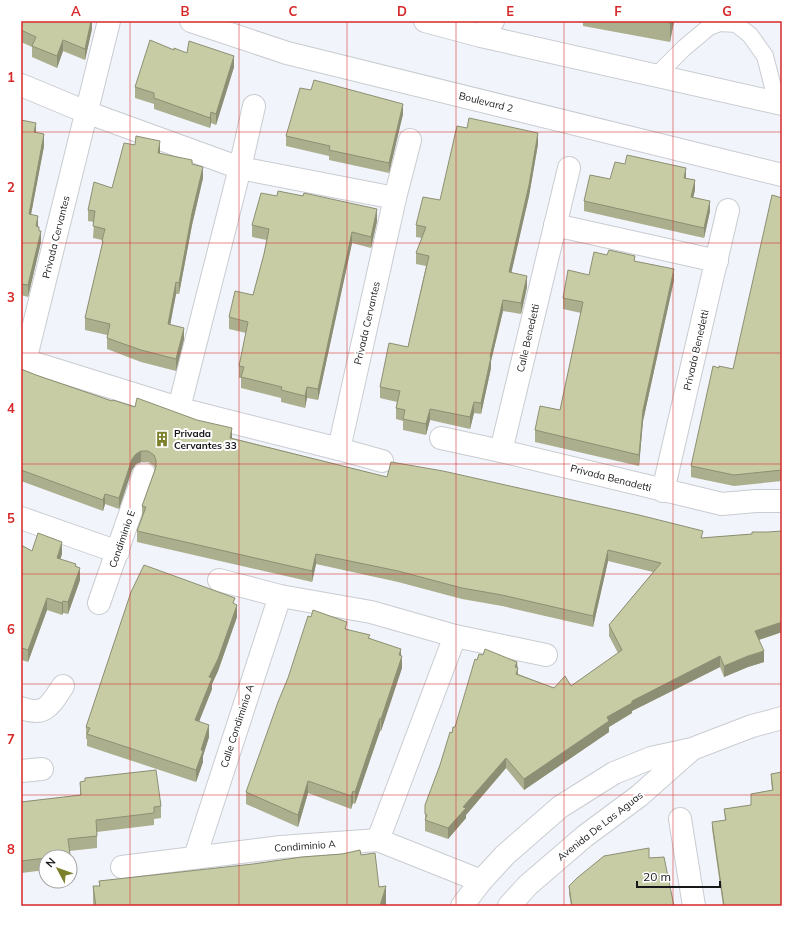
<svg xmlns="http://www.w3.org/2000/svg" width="803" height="927" viewBox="0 0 803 927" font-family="Mulish,sans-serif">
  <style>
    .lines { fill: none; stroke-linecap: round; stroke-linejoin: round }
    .service-casing { stroke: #c9ccd1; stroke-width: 18 }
    .minor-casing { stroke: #c9ccd1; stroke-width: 24 }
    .secondary-casing { stroke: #c9ccd1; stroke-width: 24 }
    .service { stroke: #fff; stroke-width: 16 }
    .minor { stroke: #fff; stroke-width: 22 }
    .secondary { stroke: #fff; stroke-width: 22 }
    .wall { fill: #acaf8d }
    .shaded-wall { fill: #8c8f73 }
    .building { fill: #c8cca4; stroke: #8c8f73 }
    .grid { fill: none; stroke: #d62828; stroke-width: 1; stroke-opacity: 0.55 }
    .labels { text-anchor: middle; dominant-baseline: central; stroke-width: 4; stroke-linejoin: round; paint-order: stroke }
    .street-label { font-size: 10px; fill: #161719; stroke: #fff }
    .poi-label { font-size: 10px; font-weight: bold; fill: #161719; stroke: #fff; text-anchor: start }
    .neatline { fill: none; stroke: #d62828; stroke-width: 1.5 }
    .grid-label { font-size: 13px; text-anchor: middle; font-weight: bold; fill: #d62828 }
  </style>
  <rect width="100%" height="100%" fill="#f1f4fa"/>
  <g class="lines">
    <defs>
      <polyline id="service" points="656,76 684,48 709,27 720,23 736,24 750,35 765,56 777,103"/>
      <g id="minor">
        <polyline points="481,36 493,21"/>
        <polyline points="21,85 86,112 240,168 395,198"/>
        <polyline points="555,225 717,261"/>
        <polyline points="21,359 188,411 339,449 382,461"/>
        <polyline points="25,361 109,21"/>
        <polyline points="179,408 240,168 254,106"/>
        <polyline points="441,438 501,451 722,504 756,501 782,501"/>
        <polyline points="339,449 395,198 410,140"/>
        <polyline points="501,451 569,168"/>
        <polyline points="663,491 728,210"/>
        <polyline points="21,518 118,552"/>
        <polyline points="219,580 280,596 371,612 455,636 546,655"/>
        <polyline points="99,603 144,474"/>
        <path d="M21 708C46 717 50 705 63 686"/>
        <polyline points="21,771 42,769"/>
        <polyline points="680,819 694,906"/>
        <polyline points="378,840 455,636"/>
        <polyline points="195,857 280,596"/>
        <polyline points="122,867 281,847 378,840 481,881"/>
      </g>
      <g id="secondary">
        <polyline points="191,21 287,53 782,175"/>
        <polyline points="425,21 481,36 782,104"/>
        <polyline points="462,906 481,881 505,855 560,807 614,773 651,758 692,749 752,726 782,718"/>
        <polyline points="509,906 528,885 585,836 639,796 691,750"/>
      </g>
    </defs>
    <use href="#service" class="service-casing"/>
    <use href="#minor" class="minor-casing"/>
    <use href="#secondary" class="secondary-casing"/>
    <use href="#service" class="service"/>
    <use href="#minor" class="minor"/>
    <use href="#secondary" class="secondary"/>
  </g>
  <g class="wall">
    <polygon points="21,21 92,21 92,29 85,60 63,51 57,68 32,57 32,47 21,42"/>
    <polygon points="583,21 674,21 670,42 583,26"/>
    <polygon points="174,50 187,53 234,67 216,125 211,123 210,128 154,109 154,104 135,98 135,87"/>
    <polygon points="403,114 389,173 329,160 329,156 286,146 286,136"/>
    <polygon points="21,120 36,133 44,146 31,214 38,227 41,242 28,297 21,295"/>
    <polygon points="538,144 529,196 511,273 527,287 521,314 503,311 491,361 491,368 481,414 474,413 470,429 430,420 426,435 403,430 403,421 396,419 396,408 397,402 380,398 380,387 408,347 426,266 416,264 416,253 422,238 416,237 416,225 440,200"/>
    <polygon points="160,153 192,164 203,178 192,225 179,294 176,294 170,325 184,339 176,371 141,362 107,349 107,335 85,330 85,318 102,246 102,240 93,238 94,222 88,221 88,210 112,188"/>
    <polygon points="686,178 695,190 693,197 710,211 704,238 584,211 584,201 610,179"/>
    <polygon points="782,198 782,481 734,486 691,477 691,466 719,368 733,369"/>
    <polygon points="377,221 371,248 352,243 318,400 307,398 305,408 281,402 281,398 241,388 241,378 239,378 239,366 246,333 229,329 229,317 253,295 264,254 267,240 252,237 252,225"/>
    <polygon points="635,261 674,280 643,421 639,466 535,442 535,430 560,410 581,313 563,309 563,298"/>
    <polygon points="21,369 36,375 112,401 135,407 232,438 387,477 703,538 752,534 782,531 782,632 759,640 764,662 748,667 724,677 720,667 632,711 632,713 609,727 609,732 524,790 506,768 466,815 466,818 448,839 425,831 425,805 452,733 455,727 477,660 483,655 517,662 518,674 554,688 571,686 618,653 609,636 609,625 653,572 608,561 593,627 502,606 462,599 398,582 316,564 312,582 137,542 137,531 142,516 142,506 155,469 154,466 148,462 141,462 136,464 132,470 119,509 105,504 103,511 21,481"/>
    <polygon points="21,545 32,551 62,554 60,559 76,566 80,580 68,614 63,613 62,615 47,610 28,662 22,660"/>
    <polygon points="235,604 237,617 218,671 212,684 212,689 199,721 209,737 203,756 203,762 196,782 87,746 87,739 86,739 86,727"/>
    <polygon points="311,617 347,629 370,638 401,656 402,668 381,731 380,731 355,804 353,803 351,809 308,793 298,827 246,804 246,792"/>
    <polygon points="782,772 782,906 723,906 712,829 712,822 725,820 724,809 751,805 751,794 772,790 771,780 771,774"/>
    <polygon points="80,782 161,806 161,818 154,819 154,825 97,832 97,848 69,851 70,857 46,857 46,870 21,873 21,802 80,795"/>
    <polygon points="361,855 379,887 386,906 93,906 93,886 99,886 99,881"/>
    <polygon points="649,858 674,906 571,906 569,894 569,886"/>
  </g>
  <g class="shaded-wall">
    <polygon points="91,21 92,21 92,29 85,60 85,49"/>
    <polygon points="670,21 674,21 670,42"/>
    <polygon points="63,40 63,51 57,68 57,56"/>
    <polygon points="234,56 234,67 216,125 216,114"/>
    <polygon points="403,104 403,114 389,173 389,163"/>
    <polygon points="211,112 211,123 210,128 210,118"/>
    <polygon points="36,123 36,134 34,132"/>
    <polygon points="538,133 538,144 529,196 509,283 509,272"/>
    <polygon points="44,134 44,146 29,225 29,214"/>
    <polygon points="160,141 160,153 158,153"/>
    <polygon points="203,167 203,178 192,225 179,294 179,283 192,213"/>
    <polygon points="686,168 686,178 684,178"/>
    <polygon points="695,180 695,190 691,207 691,197"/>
    <polygon points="710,201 710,211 704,238 704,228"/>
    <polygon points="377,209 377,221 371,248 371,237"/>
    <polygon points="38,216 38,227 36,226"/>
    <polygon points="41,231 41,242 28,297 28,285"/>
    <polygon points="352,232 352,243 318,400 318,389"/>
    <polygon points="674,269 674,280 643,421 639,466 639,455 643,410"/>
    <polygon points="527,276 527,287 521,314 521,303"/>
    <polygon points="176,282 176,294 168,336 168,324"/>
    <polygon points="503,300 503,311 491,361 491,368 481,414 481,403 490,357"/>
    <polygon points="184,328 184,339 176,371 176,359"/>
    <polygon points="307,387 307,398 305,408 305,396"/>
    <polygon points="474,402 474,413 470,429 470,417"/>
    <polygon points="430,409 430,420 426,435 426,424"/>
    <polygon points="232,428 232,438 230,438"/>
    <polygon points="141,451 141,462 136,464 132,470 119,509 119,498 132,459 136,454"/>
    <polygon points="105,494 105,504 103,511 103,500"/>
    <polygon points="62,542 62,554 57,570 57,558"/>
    <polygon points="608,550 608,561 593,627 593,616"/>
    <polygon points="316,554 316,564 312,582 312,571"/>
    <polygon points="80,568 80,580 68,614 68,602"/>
    <polygon points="47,598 47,610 28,662 28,650"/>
    <polygon points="63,601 63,613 62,615 62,603"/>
    <polygon points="237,605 237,617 218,671 212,684 212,689 195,732 195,720 209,677"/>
    <polygon points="782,622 782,632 755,641 755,631"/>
    <polygon points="22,648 22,660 21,663 21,651"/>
    <polygon points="401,649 401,661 402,656 402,668 381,731 381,719"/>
    <polygon points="764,651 764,662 748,667 724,677 724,666 748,656"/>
    <polygon points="720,656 720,667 632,711 632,713 609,727 609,732 524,790 524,779 607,717 632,701"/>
    <polygon points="517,662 518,678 516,685 515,667"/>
    <polygon points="380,718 380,731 355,804 355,792"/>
    <polygon points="209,725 209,737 203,756 203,762 196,782 196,770 201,750"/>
    <polygon points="506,758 506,768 466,815 466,818 448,839 448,828 463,807"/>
    <polygon points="308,781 308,793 298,827 298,815"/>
    <polygon points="353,791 353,803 351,809 351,796"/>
    <polygon points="386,886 386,906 380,906"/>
  </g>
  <g class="building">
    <polygon points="21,21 91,21 85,49 63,40 57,56 32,46 36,37 21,30"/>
    <polygon points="661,21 670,21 670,23"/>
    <polygon points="150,40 174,50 174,48 187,53 189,41 234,56 216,114 211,112 210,118 154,98 154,93 135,87"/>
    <polygon points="314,80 403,104 389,163 329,150 330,146 286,136 300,88 311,90"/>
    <polygon points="469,118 538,133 529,185 509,272 527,276 521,303 503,300 490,357 491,357 481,403 474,402 470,417 430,409 426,424 403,419 405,410 396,408 400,391 380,387 389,343 408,347 413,325 429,256 416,253 426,227 416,225 423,197 440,200 457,126 467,128"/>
    <polygon points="21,120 36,123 34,132 44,134 29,214 38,216 36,226 39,227 39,231 41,231 28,285 21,284"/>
    <polygon points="136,136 160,141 158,153 192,160 192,164 203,167 192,213 179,283 176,282 168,324 184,328 176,359 141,350 107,338 110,324 85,318 91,292 103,241 102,241 105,229 93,226 95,211 88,210 94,182 112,188 124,143 135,145"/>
    <polygon points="627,155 686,168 684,178 695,180 691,197 710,201 704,228 584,201 590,175 610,179 615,162 625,164"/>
    <polygon points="278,191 303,196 304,193 377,209 371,237 352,232 318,389 307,387 305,396 281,390 282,387 241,377 244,367 239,366 248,322 229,317 235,291 253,295 264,254 269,229 252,225 261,193 277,196"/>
    <polygon points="772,195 782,198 782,470 734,475 691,466 713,366 719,368 719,366 733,369"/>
    <polygon points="609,250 635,256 634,261 674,269 643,410 639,455 535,430 540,406 560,410 583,302 563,298 568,270 589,275 594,252 607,255"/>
    <polygon points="21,369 36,375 112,401 113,400 135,407 137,398 197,420 232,428 230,438 387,477 391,462 443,471 639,515 703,531 701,538 752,534 752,532 768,532 782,531 782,622 755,631 764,651 748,656 724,666 720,656 632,701 632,703 607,717 609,721 524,779 506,758 463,807 466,808 448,828 425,820 427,815 425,814 425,805 440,765 450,732 452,733 453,727 455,727 475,659 477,660 479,654 483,655 485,649 517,662 515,667 518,668 516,674 554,688 565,676 571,686 622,650 609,625 661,563 608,550 593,616 502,595 462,588 398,571 316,554 312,571 137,531 146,507 142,506 156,467 156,460 154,455 148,451 141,451 136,454 132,459 119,498 105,494 103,500 21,470"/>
    <polygon points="38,533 62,542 57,558 76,564 75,566 80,568 68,602 63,601 62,603 47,598 28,650 22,648 21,651 21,545 32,551"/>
    <polygon points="144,565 235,598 233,603 237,605 218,659 209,677 212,678 195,720 209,725 201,750 203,751 196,770 87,734 90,728 86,727 131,592"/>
    <polygon points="313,610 347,622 345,629 370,635 368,638 401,649 399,655 402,656 381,719 380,718 355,792 353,791 351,796 308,781 298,815 246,792 278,702 288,678 308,616 311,617"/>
    <polygon points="156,770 161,806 154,807 154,813 96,820 97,836 68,839 70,855 54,857 46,857 46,858 21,861 21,802 81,795 80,782 85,781 85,778"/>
    <polygon points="782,772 782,906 724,906 712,822 726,820 724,809 751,805 751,794 773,790 771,774"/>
    <polygon points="649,848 649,858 664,857 674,906 571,906 572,906 569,886 577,878 604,856"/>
    <polygon points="360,850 361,855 375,853 379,887 386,886 380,906 96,906 93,886 100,886 99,881 253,864 302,857 342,854"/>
  </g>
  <path class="grid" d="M130 21V906M239 21V906M347 21V906M456 21V906M564 21V906M673 21V906M21 132H782M21 243H782M21 353H782M21 464H782M21 574H782M21 684H782M21 795H782"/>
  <defs>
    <symbol id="building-bare" viewBox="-9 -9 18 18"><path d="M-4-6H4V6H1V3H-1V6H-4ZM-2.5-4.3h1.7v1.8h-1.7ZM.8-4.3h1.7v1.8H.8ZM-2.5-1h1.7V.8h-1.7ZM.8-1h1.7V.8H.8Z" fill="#7c802b" stroke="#fff" stroke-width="2.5" paint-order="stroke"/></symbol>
  </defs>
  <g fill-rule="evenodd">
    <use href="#building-bare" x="151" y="428" width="22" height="22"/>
  </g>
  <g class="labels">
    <g class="street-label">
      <text transform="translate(486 102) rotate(14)">Boulevard 2</text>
      <text transform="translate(56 237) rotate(-76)">Privada Cervantes</text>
      <text transform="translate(367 323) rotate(-77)">Privada Cervantes</text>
      <text transform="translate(528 338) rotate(-77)">Calle Benedetti</text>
      <text transform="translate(696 350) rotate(-77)">Privada Benedetti</text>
      <text transform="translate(611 478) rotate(14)">Privada Benadetti</text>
      <text transform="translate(122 539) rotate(-71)">Condiminio E</text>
      <text transform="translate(237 726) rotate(-72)">Calle Condiminio A</text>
      <text transform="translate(600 826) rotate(-38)">Avenida De Las Aguas</text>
      <text transform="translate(305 846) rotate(-4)">Condiminio A</text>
    </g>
    <g class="poi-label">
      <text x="174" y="433">Privada<tspan x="174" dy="12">Cervantes 33</tspan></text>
    </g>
  </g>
  <rect width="803" height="927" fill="none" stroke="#ffffff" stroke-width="44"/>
  <g transform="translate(58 869) rotate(311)"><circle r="19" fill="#ffffff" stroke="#a2a2a3"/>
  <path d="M0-3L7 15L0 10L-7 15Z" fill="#7c802b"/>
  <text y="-6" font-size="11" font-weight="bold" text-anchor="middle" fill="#161719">N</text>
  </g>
  <path d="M637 881v6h83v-6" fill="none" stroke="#161719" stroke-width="2"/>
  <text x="643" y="881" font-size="12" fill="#161719" stroke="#ffffff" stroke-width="3" paint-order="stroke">20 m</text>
  <rect x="22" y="22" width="759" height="883" class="neatline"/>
  <g class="grid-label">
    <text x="76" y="16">A</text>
    <text x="185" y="16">B</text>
    <text x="293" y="16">C</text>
    <text x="402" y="16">D</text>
    <text x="510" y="16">E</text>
    <text x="618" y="16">F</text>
    <text x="727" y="16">G</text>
    <text x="11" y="82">1</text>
    <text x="11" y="192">2</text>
    <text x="11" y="302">3</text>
    <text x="11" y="413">4</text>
    <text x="11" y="523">5</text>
    <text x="11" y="634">6</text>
    <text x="11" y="744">7</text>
    <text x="11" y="854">8</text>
  </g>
</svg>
